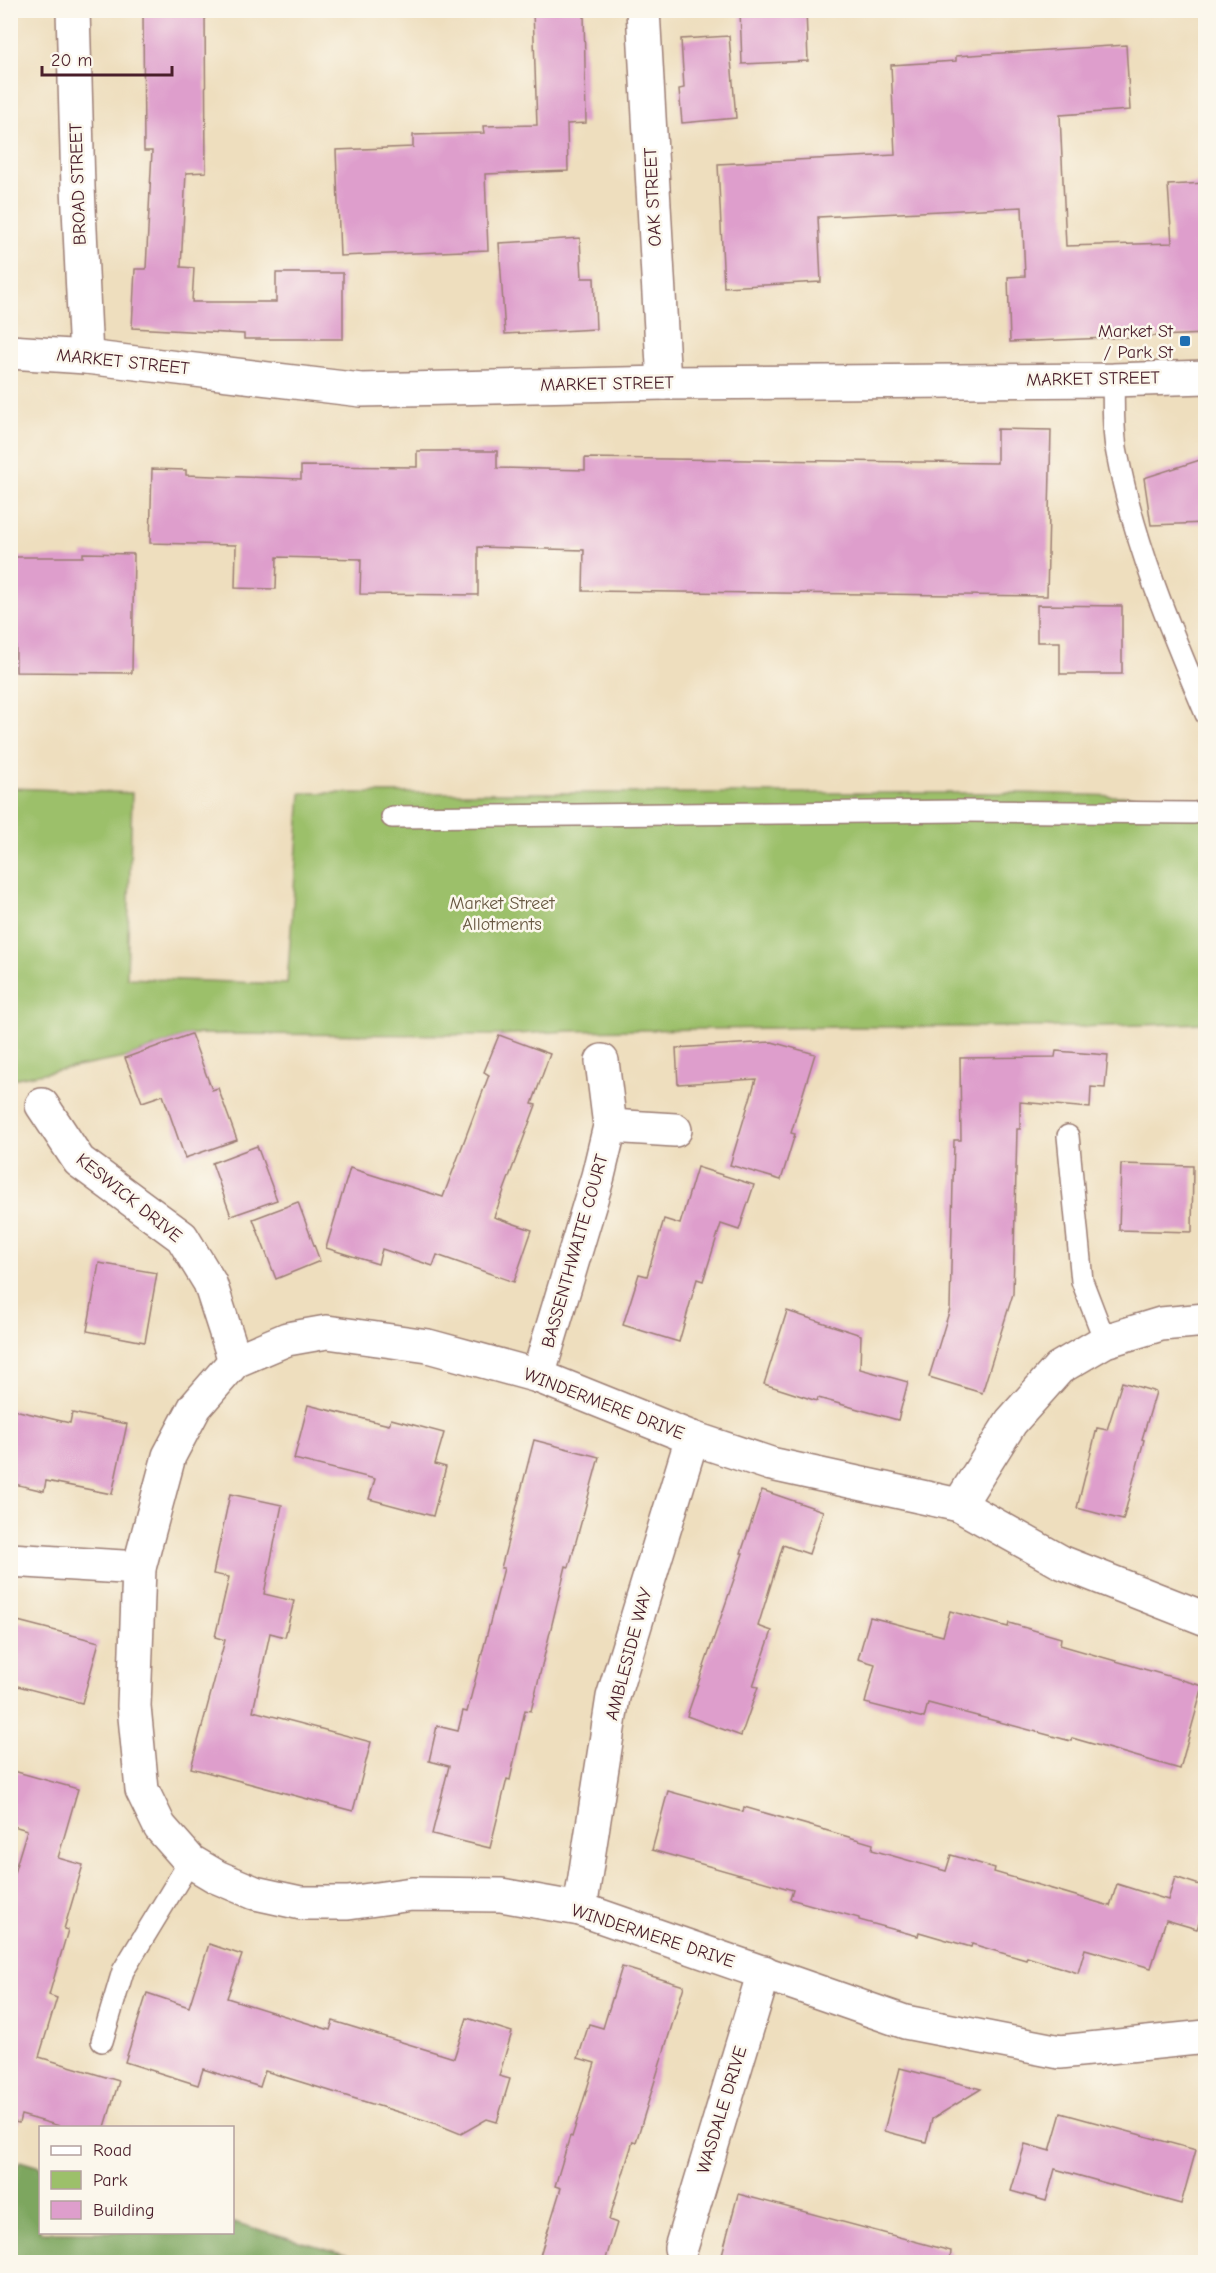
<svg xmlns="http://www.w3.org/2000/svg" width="1216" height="2273" viewBox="0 0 1216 2273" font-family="'Comic Neue',sans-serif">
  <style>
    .green { fill: #9cc06a; stroke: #73704a; stroke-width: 1.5 }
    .forest { fill: #7da65e; stroke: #646244; stroke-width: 1.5 }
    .building { fill: #de9ecc }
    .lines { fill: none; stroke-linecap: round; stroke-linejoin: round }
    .lane-casing { stroke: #9c7e74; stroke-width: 24 }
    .street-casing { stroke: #9c7e74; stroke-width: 36 }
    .highway-casing { stroke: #9c7e74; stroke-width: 36 }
    .lane { stroke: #fff; stroke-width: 21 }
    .street { stroke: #fff; stroke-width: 33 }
    .highway { stroke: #fff; stroke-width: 33 }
    .poi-dot { fill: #1f6fb2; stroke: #fbf7ec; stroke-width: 2 }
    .labels { text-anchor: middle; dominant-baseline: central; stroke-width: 5; stroke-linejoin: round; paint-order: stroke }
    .street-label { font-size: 18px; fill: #4a1f2b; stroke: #fbf7ec }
    .poi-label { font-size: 18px; fill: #4a1f2b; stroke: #fbf7ec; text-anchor: end }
    .park-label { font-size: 18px; fill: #675741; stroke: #fbf7ec }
  </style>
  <rect width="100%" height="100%" fill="#fbf7ec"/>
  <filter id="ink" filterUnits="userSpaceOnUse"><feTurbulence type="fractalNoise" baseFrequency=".0167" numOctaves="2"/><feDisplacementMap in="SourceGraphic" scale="12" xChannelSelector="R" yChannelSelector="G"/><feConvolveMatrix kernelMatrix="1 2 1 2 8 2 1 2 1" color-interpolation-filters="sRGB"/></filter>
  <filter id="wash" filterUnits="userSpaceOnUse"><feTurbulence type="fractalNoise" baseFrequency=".008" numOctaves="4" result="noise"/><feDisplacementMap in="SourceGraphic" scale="24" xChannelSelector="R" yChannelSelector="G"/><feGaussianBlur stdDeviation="1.35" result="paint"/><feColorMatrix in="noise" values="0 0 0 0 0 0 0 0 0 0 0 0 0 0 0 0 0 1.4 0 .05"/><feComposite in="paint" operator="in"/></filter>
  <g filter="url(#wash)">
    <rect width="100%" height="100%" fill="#eedebe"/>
    <polygon class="green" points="11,788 132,793 127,978 287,984 301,793 1020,793 1183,798 1205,802 1205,1023 1075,1027 844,1027 569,1031 499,1035 191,1034 125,1058 11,1079"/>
    <polygon class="forest" points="20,2161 40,2167 40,2232 232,2232 233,2222 373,2262 11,2262 11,2180"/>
    <g id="blocks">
      <g class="building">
        <polygon points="143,10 205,10 206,172 186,173 181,267 194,268 192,302 276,302 276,273 343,273 343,339 244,339 244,334 132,328 135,269 146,269 152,151 144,151"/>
        <polygon points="533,10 584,10 586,123 567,124 568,171 485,174 488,250 340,256 336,150 413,147 413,135 484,133 483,126 537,125"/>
        <polygon points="740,10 806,10 808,61 742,64"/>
        <polygon points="729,36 736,118 682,123 679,89 684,88 681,39"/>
        <polygon points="1126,45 1130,110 1060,115 1066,246 1172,243 1168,185 1206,183 1206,334 1010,342 1008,277 1025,276 1022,207 818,217 821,282 724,287 718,164 895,155 891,65 956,61 956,56"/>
        <polygon points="580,238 582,278 594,278 596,329 505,334 499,243"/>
        <polygon points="997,429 1051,430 1047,596 583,591 584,550 478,547 478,595 360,594 361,559 277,557 276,589 235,588 236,545 150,543 152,469 186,470 186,475 301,479 301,466 417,467 417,451 497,451 497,468 585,470 585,458 997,463"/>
        <polygon points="1206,458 1206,523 1151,525 1144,478"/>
        <polygon points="83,553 134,554 132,673 16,672 15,557 83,557"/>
        <polygon points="1037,605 1122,606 1122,674 1060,674 1060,642 1037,642"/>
        <polygon points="191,1034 212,1090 218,1088 237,1140 185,1158 163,1095 142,1102 125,1058"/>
        <polygon points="499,1035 550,1054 532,1104 536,1105 494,1217 532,1230 514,1282 437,1255 433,1266 382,1249 378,1264 326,1248 350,1168 443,1197 489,1075 484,1072"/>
        <polygon points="772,1042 815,1054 791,1133 795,1134 781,1180 730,1165 756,1079 678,1084 676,1048"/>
        <polygon points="1056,1051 1108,1055 1105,1088 1091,1087 1090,1108 1020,1102 1020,1129 1017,1129 1013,1294 982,1393 929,1377 950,1309 954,1140 961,1140 960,1058 1055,1057"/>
        <polygon points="257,1146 277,1200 231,1216 212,1163"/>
        <polygon points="1121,1164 1193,1166 1192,1232 1119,1230"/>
        <polygon points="697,1167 754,1185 739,1230 721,1224 703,1281 697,1279 679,1342 623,1325 639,1274 647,1276 664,1219 680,1224"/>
        <polygon points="298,1202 320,1261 276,1279 253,1219"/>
        <polygon points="99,1263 157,1273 145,1342 87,1331"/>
        <polygon points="787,1311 861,1335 860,1369 908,1382 898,1420 818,1398 817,1401 764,1384"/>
        <polygon points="1122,1382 1156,1392 1142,1439 1144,1440 1123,1520 1077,1508 1097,1428 1107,1430"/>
        <polygon points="308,1405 389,1425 391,1419 444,1433 435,1464 446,1467 433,1516 369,1499 375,1479 294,1459"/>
        <polygon points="10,1409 70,1423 72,1413 127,1424 112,1494 46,1481 44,1491 10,1483"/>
        <polygon points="534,1440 599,1457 569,1567 566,1566 531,1711 525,1710 510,1780 507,1779 490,1848 432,1834 449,1766 429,1761 437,1726 458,1731 463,1711 467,1712 504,1568 501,1568"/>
        <polygon points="762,1490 823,1511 809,1554 783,1545 758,1626 772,1631 753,1686 758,1687 741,1736 687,1716 743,1553 741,1553"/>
        <polygon points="230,1494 282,1505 264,1594 294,1601 285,1637 270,1633 253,1711 371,1742 353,1811 191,1768 225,1640 215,1637 229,1577 213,1574"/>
        <polygon points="950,1611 1008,1627 1009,1623 1061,1638 1060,1645 1203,1686 1180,1769 1072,1738 1071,1741 928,1703 924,1718 865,1703 875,1664 858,1659 870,1617 943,1636"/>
        <polygon points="10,1619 99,1642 82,1703 10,1684"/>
        <polygon points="10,1770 78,1789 58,1858 83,1865 64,1929 68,1930 49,1995 57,1998 39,2057 119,2081 105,2127 63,2127 21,2115 19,2123 10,2121 10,1886 27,1830 10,1825"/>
        <polygon points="668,1791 743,1812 744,1807 811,1826 873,1844 872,1850 946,1871 951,1855 995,1868 994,1872 1110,1906 1117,1884 1168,1900 1175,1877 1206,1887 1206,1903 1197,1929 1166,1920 1151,1968 1085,1949 1078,1973 1027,1957 1026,1960 972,1944 971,1947 919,1932 918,1936 859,1920 859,1918 790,1899 793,1890 652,1850"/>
        <polygon points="209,1944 242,1955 227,1998 330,2030 333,2021 454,2058 467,2018 512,2032 499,2076 510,2079 497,2122 487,2119 461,2134 434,2123 265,2071 260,2087 203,2069 198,2085 125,2062 147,1993 189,2007"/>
        <polygon points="622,1967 684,1986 636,2142 633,2141 609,2220 617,2223 605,2262 538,2262 561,2188 555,2186 570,2136 572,2137 595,2063 578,2058 589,2024 603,2028"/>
        <polygon points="900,2068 981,2089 932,2119 926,2142 884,2131"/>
        <polygon points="1061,2113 1196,2150 1181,2204 1055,2169 1046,2201 1011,2191 1025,2144 1050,2151"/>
        <polygon points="738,2194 951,2251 950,2262 720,2262"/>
      </g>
    </g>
  </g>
  <g filter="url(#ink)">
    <use href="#blocks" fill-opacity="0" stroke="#9c7e74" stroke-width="1.5"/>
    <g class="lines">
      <defs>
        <g id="lane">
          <path d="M1113 380C1114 404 1112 429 1117 453 1134 543 1170 629 1206 714"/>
          <polyline points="392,817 961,811 1194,813 1206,811"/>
          <polyline points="1068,1136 1082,1281 1105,1341"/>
          <polyline points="102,2041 123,1971 190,1861"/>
        </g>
        <g id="street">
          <polyline points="73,10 78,187 86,357"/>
          <polyline points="643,10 664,383"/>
          <polyline points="42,1105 79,1161 182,1237 210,1283 235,1361"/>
          <polyline points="610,1126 675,1130"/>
          <polyline points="538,1376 598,1176 610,1126 602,1061"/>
          <polyline points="959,1505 1011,1422 1059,1368 1105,1341 1161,1324 1206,1320"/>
          <polyline points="10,1560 139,1568"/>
          <polyline points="1206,1619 1061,1562 959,1505 771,1464 692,1438 538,1376 428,1346 327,1332 287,1339 235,1361 195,1407 169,1456 139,1568 134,1706 142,1790 160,1827 190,1861 217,1877 255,1893 301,1903 348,1903 412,1894 501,1895 580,1909 905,2022 1060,2052 1206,2037"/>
          <polyline points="580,1909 613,1697 692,1438"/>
          <polyline points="681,2248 764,1972"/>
        </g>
        <polyline id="highway" points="10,352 86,357 361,390 664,383 1113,380 1206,377"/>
      </defs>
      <use href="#lane" class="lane-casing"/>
      <use href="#street" class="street-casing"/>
      <use href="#highway" class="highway-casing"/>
      <use href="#lane" class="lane"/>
      <use href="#street" class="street"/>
      <use href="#highway" class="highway"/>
    </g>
  </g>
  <rect class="poi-dot" x="1179" y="335" width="12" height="12" rx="3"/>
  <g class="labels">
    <g class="street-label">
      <text transform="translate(78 184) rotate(-92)">BROAD STREET</text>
      <text transform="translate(653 197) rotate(-93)">OAK STREET</text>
      <text transform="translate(123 362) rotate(6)">MARKET STREET</text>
      <text transform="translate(1093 379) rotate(-1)">MARKET STREET</text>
      <text transform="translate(607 384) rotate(-1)">MARKET STREET</text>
      <text transform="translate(129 1198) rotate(39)">KESWICK DRIVE</text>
      <text transform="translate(575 1251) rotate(-74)">BASSENTHWAITE COURT</text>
      <text transform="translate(604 1404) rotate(21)">WINDERMERE DRIVE</text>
      <text transform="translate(629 1654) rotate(-75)">AMBLESIDE WAY</text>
      <text transform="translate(653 1936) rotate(18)">WINDERMERE DRIVE</text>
      <text transform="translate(722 2110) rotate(-73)">WASDALE DRIVE</text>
    </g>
    <g class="poi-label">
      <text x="1173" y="331">Market St<tspan x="1173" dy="21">/ Park St</tspan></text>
    </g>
    <g class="park-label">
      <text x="502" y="903">Market Street<tspan x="502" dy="21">Allotments</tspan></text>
    </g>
  </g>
  <rect width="1216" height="2273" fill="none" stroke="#fbf7ec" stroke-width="36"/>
  <rect x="39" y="2126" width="195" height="108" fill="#fbf7ec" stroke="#b4a19f" stroke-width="1.5"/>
  <rect x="51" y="2146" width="30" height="9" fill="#ffffff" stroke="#b4a19f" stroke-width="1.5"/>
  <text x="93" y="2156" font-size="18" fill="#4a1f2b">Road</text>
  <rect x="51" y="2171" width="30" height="18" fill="#9cc06a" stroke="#b4a19f" stroke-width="1.5"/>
  <text x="93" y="2186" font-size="18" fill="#4a1f2b">Park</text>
  <rect x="51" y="2201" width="30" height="18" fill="#de9ecc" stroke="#b4a19f" stroke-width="1.5"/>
  <text x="93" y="2216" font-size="18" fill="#4a1f2b">Building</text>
  <path d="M42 66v9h130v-9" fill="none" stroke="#4a1f2b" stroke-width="3"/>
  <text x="51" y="66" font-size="18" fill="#4a1f2b" stroke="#fbf7ec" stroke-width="4.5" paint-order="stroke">20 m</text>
</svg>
